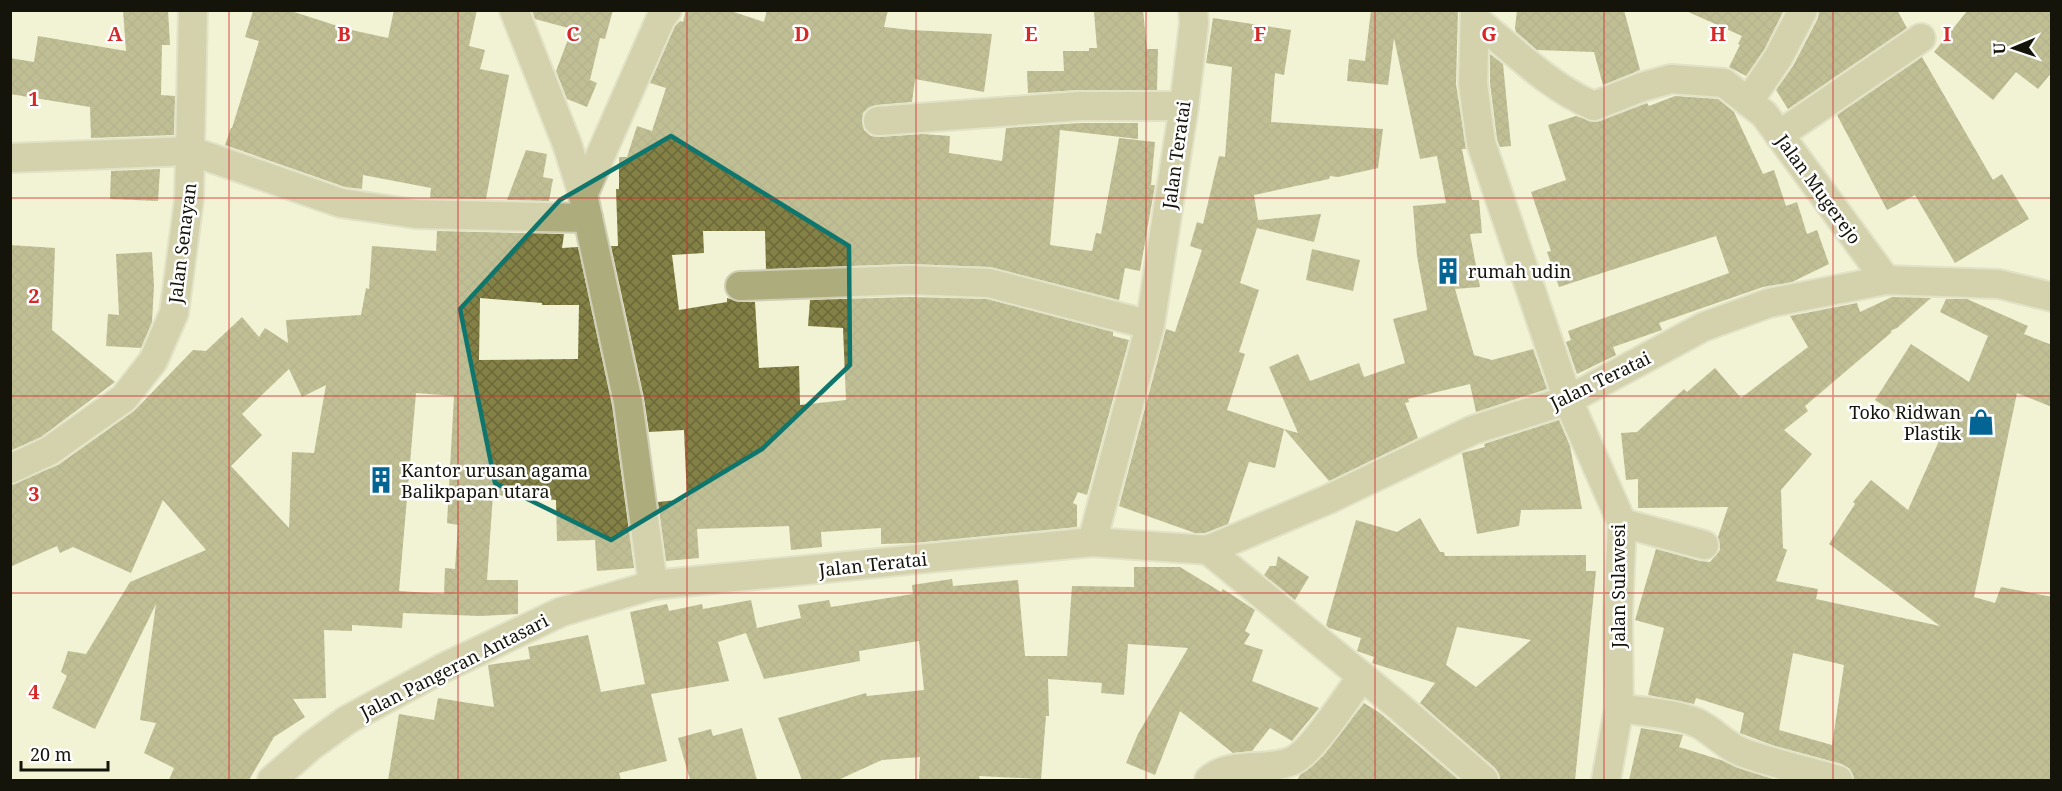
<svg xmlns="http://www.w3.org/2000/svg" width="2062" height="791" viewBox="0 0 2062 791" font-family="'Noto Serif',serif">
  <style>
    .building { fill: url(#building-cross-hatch); fill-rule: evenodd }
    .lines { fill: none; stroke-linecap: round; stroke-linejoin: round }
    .minor-casing { stroke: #cfceb5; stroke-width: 32 }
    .minor { stroke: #adac7d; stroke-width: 28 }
    .marked { fill: none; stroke: #0f766e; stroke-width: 4.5; stroke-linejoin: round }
    .grid { fill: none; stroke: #d62828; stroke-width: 1.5; stroke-opacity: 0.55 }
    .labels { text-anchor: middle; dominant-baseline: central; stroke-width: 5; stroke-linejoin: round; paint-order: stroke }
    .street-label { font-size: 18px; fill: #15140a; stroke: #fff }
    .poi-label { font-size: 18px; fill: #15140a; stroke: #fff; text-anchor: start }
    .grid-label { font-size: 20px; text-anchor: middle; font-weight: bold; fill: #d62828; stroke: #fff; stroke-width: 5; stroke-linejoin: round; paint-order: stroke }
  </style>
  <defs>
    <pattern id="building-cross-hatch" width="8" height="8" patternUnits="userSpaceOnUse" patternTransform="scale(1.5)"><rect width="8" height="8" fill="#848146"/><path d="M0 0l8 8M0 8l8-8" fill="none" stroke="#6b6839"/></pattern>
  </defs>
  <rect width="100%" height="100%" fill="#f2f2d5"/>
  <g class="building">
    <polygon points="123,10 168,10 170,45 162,45 161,95 175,96 174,135 91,138 90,107 10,94 10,58 34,62 38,36 126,51"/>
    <polygon points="394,10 477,10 469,46 485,50 480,69 509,75 486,199 430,198 431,188 363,175 362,189 345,187 225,145 231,128 232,128 259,41 245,37 253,11 291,11 347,29 388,38"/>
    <polygon points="532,10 613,10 605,39 600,38 590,80 597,83 587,107 567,99 556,71 572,29 535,19"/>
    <polygon points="686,10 728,10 764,22 767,10 888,10 884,27 911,30 992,34 984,92 915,79 912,102 876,105 868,108 863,113 862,122 864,130 871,136 879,137 923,134 950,136 949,153 1002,161 1006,128 1081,123 1138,123 1138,139 1060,130 1050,245 1092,251 1096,233 1101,234 1119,138 1155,142 1151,185 1155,185 1140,271 1125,268 1119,300 990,267 908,264 766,269 765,231 703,231 704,253 672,255 679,310 727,302 727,298 740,302 755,302 759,368 799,366 800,405 846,400 843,328 808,326 810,300 909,297 987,299 1113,332 1113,336 1129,340 1087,495 1078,492 1073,503 1077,505 1077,527 914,543 881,544 881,528 821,532 822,547 791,550 789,526 697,529 699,558 666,561 658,502 687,499 684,430 649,432 644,398 611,246 618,246 616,189 619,189 619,157 627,157 637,126 652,131 666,88 650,83 675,26 680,21 683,22"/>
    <polygon points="1111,10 1143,10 1147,49 1158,49 1157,90 1079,90 1028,93 1027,71 1064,71 1063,51 1089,51 1089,48 1097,48 1094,12"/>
    <polygon points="1371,10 1458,10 1456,84 1466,149 1462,149 1472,200 1479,200 1482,233 1470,234 1480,287 1455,289 1474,355 1492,360 1533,349 1547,389 1476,412 1470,384 1408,399 1409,402 1405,403 1418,438 1329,481 1284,429 1298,433 1269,367 1298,354 1310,381 1359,363 1364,377 1405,363 1393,319 1427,310 1417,256 1413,206 1446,203 1437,156 1420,159 1394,38 1388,85 1347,81 1349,59 1365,61"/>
    <polygon points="1517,10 1624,10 1640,70 1603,85 1594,52 1537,50 1516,32 1515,28"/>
    <polygon points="1684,10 1784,10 1764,50 1746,76 1729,67 1740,45 1738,44 1742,36"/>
    <polygon points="1819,10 1897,10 1907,28 1788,109 1776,90 1793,66 1818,18"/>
    <polygon points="1968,10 2052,10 2052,72 2038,89 2016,72 1993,100 1934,52"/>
    <polygon points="1213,18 1291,30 1284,75 1275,73 1271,122 1383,129 1378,168 1338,177 1330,176 1329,179 1254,195 1258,220 1321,214 1314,242 1257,228 1240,283 1259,290 1239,352 1245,354 1227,410 1284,429 1275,468 1249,462 1228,524 1205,533 1195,533 1119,506 1166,329 1175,332 1202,250 1190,246 1197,222 1203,224 1219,156 1225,157 1232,67 1206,63"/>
    <polygon points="1490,54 1503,64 1511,146 1500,147 1497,139 1490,83"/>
    <polygon points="1922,57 1993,180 2002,174 2029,219 1955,263 1915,195 1887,210 1837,115"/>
    <polygon points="1675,96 1718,99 1734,112 1763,174 1774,170 1786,206 1797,202 1807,234 1817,230 1829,264 1792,282 1763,287 1659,323 1662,330 1613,347 1616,355 1577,374 1566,342 1571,340 1568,331 1729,273 1716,236 1559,287 1547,252 1551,251 1531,192 1566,180 1548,125 1576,116 1593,122 1600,121 1647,103 1649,106"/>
    <polygon points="526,150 547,154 543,177 553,179 549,201 507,200"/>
    <polygon points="160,169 158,201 110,199 111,171"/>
    <path d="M437 231 564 234 562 248 578 247 612 405 634 568 597 571 595 540 557 541 556 500 493 495 487 580H518V614L480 616 403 613 402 628 352 625V631L324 630 326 698 293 699 305 717 274 737 249 780H169L174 768 144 753 156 723 140 720 156 604 95 729 52 708 67 676 61 672 68 651 86 654 130 582 206 550 163 500 131 573 73 547 60 553 57 546 10 567V485L58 465 134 411 193 350 206 351 242 317 259 337 265 328 288 343 286 320 361 315 366 288 369 289 372 246 436 251ZM480 298 542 303V305H579L578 359 479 360ZM289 369 302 397 326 385 314 453 292 452 289 528 231 466 262 435 242 414ZM416 393 454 396 447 523 458 525 455 569 445 568 444 594 399 591Z"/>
    <polygon points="10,245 55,248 52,330 115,382 41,437 10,451"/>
    <polygon points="1312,249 1360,260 1353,291 1306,280"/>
    <polygon points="152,252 154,286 152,322 141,348 106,346 108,314 119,315 116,254"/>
    <path d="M1892 297 1931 298 1897 328 1890 331 1892 332 1805 406 1808 411 1784 430 1812 454 1781 490 1783 548 1787 550 1776 581 1818 589 1816 599 1940 626 1829 544 1855 504 1853 502 1871 480 1908 510 1939 441 1875 400 1911 344 1969 382 1988 336 1940 312 1946 299H1967L2028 326 2024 334 2052 345V407L2017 393 1974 597 1995 603 2001 587 2052 597V780H1854L1850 769 1842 764 1772 745 1740 733 1744 713 1696 698 1694 704 1648 695 1664 628 1635 620 1656 549 1700 561 1710 562 1720 550 1718 537 1728 507 1638 508V479L1626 480 1621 433 1637 432 1684 389 1687 392 1715 368 1741 398 1808 347 1790 316 1857 303 1860 312ZM1793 653 1844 665 1832 745 1779 730Z"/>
    <polygon points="1559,420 1570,446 1582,509 1521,510 1519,526 1477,534 1462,453 1485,447 1484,444"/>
    <path d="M1420 518 1440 552H1444L1445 556 1586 555V571H1596L1575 780H1500L1499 774 1495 768 1420 703 1435 683 1372 663 1374 657 1357 651 1361 638 1329 628 1326 625 1356 520 1397 532ZM1457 627 1531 640 1476 687 1446 665Z"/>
    <polygon points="1278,556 1309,577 1295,600 1264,575 1270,566 1276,566"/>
    <polygon points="1134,567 1180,567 1221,592 1223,589 1255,610 1245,631 1250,634 1244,644 1263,650 1252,681 1319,708 1292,741 1270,728 1252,751 1233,753 1180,711 1155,775 1126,763 1138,734 1188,648 1128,644 1124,695 1101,693 1102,683 1048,679 1049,716 1046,716 1041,779 979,776 980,780 919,780 920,757 882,760 838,780 802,780 778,718 866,693 867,696 924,690 919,641 859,651 860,661 764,679 746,633 718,642 729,681 651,694 667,761 619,773 621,780 388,780 399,714 434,720 438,698 494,707 488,665 530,659 528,647 588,635 601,692 645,684 630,612 667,604 669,611 702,604 703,609 751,600 757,628 801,618 798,605 829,600 831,607 913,594 912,585 952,579 953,586 1018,580 1025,656 1067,656 1072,586 1134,587"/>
    <polygon points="1364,703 1380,713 1459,780 1297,780 1300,775 1323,756"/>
    <polygon points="742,728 757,780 690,780 678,738 711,729 713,736"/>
    <polygon points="1641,728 1683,735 1679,747 1721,760 1738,768 1777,780 1629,780"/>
  </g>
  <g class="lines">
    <defs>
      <g id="minor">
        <polyline points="514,10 567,144 583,195 628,402 653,585"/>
        <polyline points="1475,10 1473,84 1481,143 1568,400 1622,523 1618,615 1619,708 1606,780"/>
        <path d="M1475 19C1512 49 1549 87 1594 106L1642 87 1671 79 1724 83 1764 114 1886 280"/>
        <polyline points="1748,102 1778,58 1803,10"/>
        <polyline points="878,121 1080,106 1184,106"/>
        <polyline points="1779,135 1921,38"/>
        <polyline points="10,158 191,151 341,203 416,214 588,218"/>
        <polyline points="583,195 661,18 667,10"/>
        <polyline points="740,286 909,280 989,283 1150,325"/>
        <polyline points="10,469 49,451 124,398 153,361 174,313 189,200 193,10"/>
        <polyline points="1622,523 1704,545"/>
        <polyline points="1092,542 1150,325 1184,106 1194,23 1193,10"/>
        <polyline points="1208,550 1397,705 1484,780"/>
        <path d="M1619 708C1644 712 1674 713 1697 723 1714 731 1726 747 1744 753 1775 764 1807 771 1838 780"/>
        <polyline points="272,780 311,746 347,720 443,668 561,612 653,585 1092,542 1208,550 1329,499 1473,430 1568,400 1703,327 1769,303 1886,280 1999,284 2052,297"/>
        <path d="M1209 780C1231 760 1268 773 1294 760 1313 750 1348 696 1362 676"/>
      </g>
    </defs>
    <use href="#minor" class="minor-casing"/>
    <use href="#minor" class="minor"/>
  </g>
  <path d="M0 0H2062V791H0ZM671 136 849 246 850 365 762 449 611 540 495 483 460 309 560 200Z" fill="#f2f2d5" fill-opacity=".55" fill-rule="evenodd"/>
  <path class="marked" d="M671 136 849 246 850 365 762 449 611 540 495 483 460 309 560 200Z"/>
  <path class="grid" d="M229 10V780M458 10V780M687 10V780M916 10V780M1146 10V780M1375 10V780M1604 10V780M1833 10V780M10 198H2052M10 396H2052M10 593H2052"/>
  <defs>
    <symbol id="building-bare" viewBox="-9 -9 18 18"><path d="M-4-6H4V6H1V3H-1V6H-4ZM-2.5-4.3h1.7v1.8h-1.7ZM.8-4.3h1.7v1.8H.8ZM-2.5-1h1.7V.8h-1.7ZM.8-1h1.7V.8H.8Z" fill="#046494" stroke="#fff" stroke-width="2.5" paint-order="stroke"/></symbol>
    <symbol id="shop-bare" viewBox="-9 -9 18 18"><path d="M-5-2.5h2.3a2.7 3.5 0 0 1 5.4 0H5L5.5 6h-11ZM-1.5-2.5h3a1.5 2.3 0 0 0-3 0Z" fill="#046494" stroke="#fff" stroke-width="2.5" paint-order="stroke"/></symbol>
  </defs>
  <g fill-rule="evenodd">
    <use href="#building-bare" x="1429" y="252" width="38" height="38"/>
    <use href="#shop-bare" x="1962" y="403" width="38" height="38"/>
    <use href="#building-bare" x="362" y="461" width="38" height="38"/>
  </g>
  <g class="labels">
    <g class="street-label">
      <text transform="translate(1176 155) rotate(-82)">Jalan Teratai</text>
      <text transform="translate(1819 189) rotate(54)">Jalan Mugerejo</text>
      <text transform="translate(182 243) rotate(-83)">Jalan Senayan</text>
      <text transform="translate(1600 380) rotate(-26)">Jalan Teratai</text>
      <text transform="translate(873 564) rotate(-6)">Jalan Teratai</text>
      <text transform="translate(1618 586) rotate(-90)">Jalan Sulawesi</text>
      <text transform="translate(454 666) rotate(-27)">Jalan Pangeran Antasari</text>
    </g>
    <g class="poi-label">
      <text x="1468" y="271">rumah udin</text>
      <text x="1961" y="412" text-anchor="end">Toko Ridwan<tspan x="1961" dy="21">Plastik</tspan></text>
      <text x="401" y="470">Kantor urusan agama<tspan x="401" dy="21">Balikpapan utara</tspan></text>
    </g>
  </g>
  <g class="grid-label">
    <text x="115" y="41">A</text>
    <text x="344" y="41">B</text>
    <text x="573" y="41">C</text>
    <text x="802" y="41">D</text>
    <text x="1031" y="41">E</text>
    <text x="1260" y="41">F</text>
    <text x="1489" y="41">G</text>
    <text x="1718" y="41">H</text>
    <text x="1947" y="41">I</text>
    <text x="34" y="106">1</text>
    <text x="34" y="303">2</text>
    <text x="34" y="501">3</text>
    <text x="34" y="699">4</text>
  </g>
  <rect width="2062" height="791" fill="none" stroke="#15140a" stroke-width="24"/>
  <g transform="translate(2014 48) rotate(268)" stroke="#ffffff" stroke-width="4.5" paint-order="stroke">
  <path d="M0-4.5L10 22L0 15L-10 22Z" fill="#15140a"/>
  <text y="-9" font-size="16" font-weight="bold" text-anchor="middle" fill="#15140a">U</text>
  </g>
  <path d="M21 761v9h87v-9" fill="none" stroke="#15140a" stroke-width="3"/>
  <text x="30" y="761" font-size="18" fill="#15140a" stroke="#ffffff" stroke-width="4.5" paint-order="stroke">20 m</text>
</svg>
